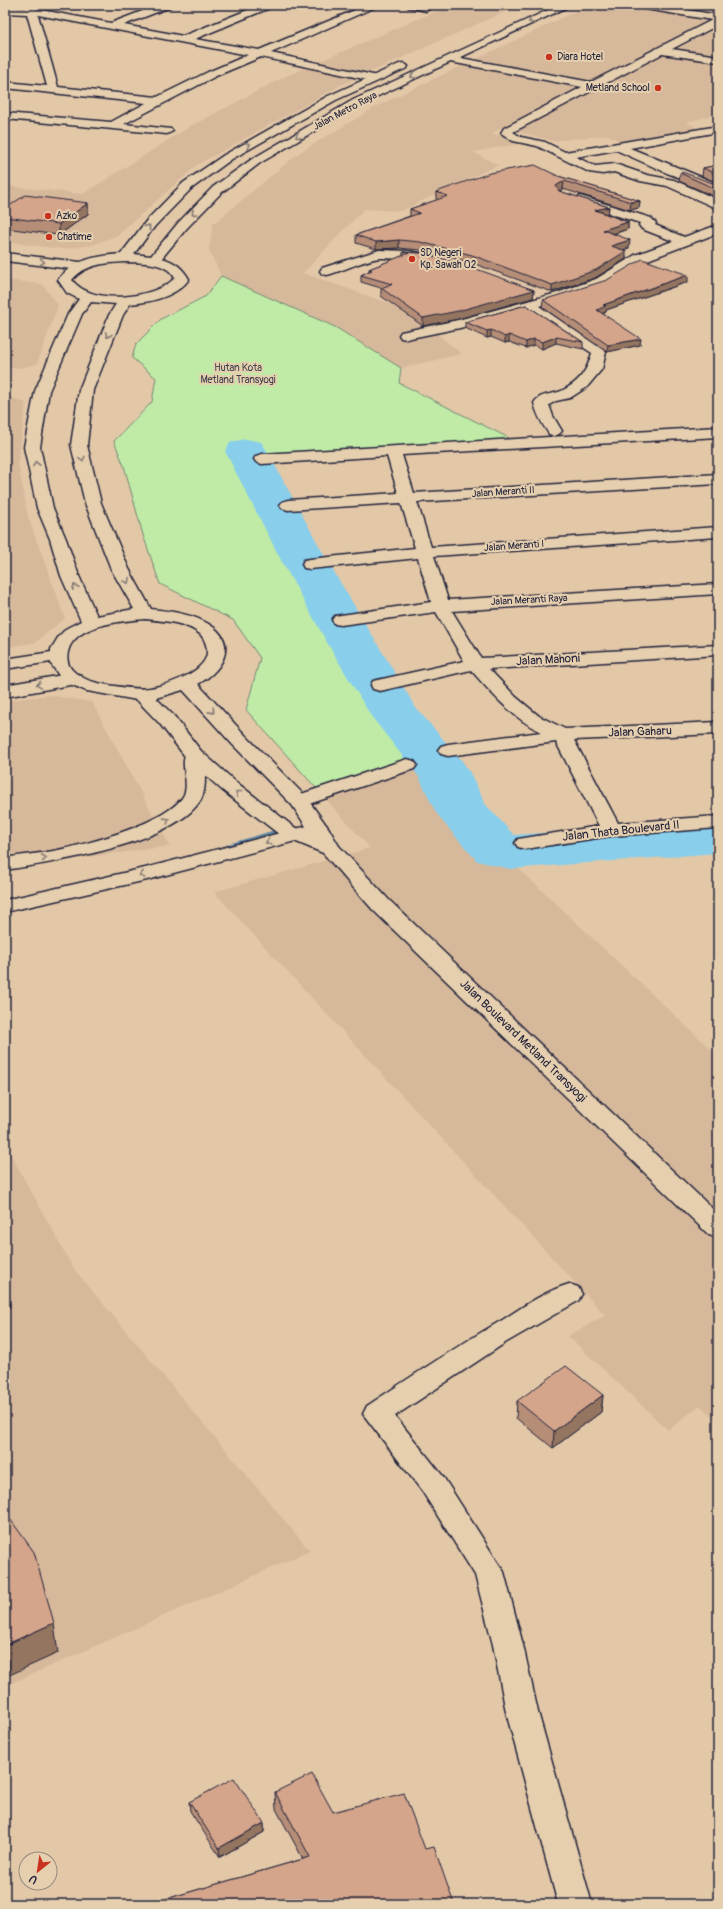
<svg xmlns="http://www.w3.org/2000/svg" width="723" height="1909" viewBox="0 0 723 1909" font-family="Pangolin,sans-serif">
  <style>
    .built { fill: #d6b89b }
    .green { fill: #bfeba7; stroke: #708671 }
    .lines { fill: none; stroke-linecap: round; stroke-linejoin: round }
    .stream { fill: #6089a5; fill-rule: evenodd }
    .river { fill: #89ceeb; fill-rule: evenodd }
    .minor-casing { stroke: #22223b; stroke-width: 3 }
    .tertiary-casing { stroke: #22223b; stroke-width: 3 }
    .primary-casing { stroke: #22223b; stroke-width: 3 }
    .minor { fill: #e5cfae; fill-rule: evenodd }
    .tertiary { fill: #e5cfae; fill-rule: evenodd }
    .primary { fill: #e5cfae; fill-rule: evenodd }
    .wall { fill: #b68e78; stroke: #22223b }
    .shaded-wall { fill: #947461; stroke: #22223b }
    .building { fill: #d4a58b; stroke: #22223b }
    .oneway { stroke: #847874 }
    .poi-dot { fill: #c8321e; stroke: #e5cfae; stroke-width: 1.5 }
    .labels { text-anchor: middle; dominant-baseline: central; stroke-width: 4; stroke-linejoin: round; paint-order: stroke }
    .far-poi-label { font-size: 10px; fill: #22223b; stroke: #e5cfae; text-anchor: start }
    .far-street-label { font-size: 10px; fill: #22223b; stroke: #e5cfae }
    .far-park-label { font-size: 10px; fill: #3a404b; stroke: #e5cfae }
    .street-label { font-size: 12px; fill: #22223b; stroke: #e5cfae }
  </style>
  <rect width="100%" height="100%" fill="#e3c8a8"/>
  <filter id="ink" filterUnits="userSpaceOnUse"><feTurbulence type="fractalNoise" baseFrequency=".025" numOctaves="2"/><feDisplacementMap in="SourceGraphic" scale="8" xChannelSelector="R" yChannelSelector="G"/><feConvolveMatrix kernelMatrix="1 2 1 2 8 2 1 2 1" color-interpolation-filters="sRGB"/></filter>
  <g filter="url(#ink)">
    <g class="built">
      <polygon points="450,5 520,5 341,85 197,165 118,235 93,245 63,249 5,242 5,187 7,186 83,194 189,127 286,76"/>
      <polygon points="589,5 718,5 718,16 492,133 523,143 473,152 498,165 401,211 364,209 303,273 408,310 462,354 401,368 335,327 221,276 209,250 213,224 299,153 377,106"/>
      <polygon points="718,27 718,57 676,50"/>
      <polygon points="665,54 718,63 718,114 687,122 706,134 631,147 608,135 553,141 516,131"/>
      <polygon points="5,280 42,284 58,305 37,364 19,368 5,368"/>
      <polygon points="5,395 26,403 18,462 28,517 65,618 35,643 5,647"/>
      <polygon points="48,695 92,702 170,846 5,868 5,701"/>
      <polygon points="423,756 499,850 718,1056 718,1423 700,1405 668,1430 568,1336 605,1315 214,892 370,848 316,788"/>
      <polygon points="5,1144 74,1269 310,1551 5,1686"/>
    </g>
    <polygon class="green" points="221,276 335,327 401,368 399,383 513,440 229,456 423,756 316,788 246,710 260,658 233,620 160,584 143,535 124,466 114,441 152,402 156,378 132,358 136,344 161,319 206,296"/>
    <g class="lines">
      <polygon class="stream" points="285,827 290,830 288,832 231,849 226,846 228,844"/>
      <polygon class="river" points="246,439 261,442 267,451 328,562 416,708 463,762 470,773 486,805 514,835 718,821 718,853 510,869 477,861 443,822 435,811 419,777 371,716 328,644 282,562 225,451 231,442"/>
      <defs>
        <g id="minor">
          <path d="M25 5H35L36 9 111 23 158 5H172L170 7 124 25 183 36 260 5H274L272 7 195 39 259 50 367 5H380L271 53 373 75 378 78 373 81 261 57 216 76 124 124 171 129 173 131 167 134 5 119V113L111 122 146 103 5 88V82L47 86 27 14 5 13V7L26 8ZM38 15 248 55 208 72 157 97 58 87Z"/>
          <polygon points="406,5 426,5 431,8 426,11 408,7"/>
          <polygon points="634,5 657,5 718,15 718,25 672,49 718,56 718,62 662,54 513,132 521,137 545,142 565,152 718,126 718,132 630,148 718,184 718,192 667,173 616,150 576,157 595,166 615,164 647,175 674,180 718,200 718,209 667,186 640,181 614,172 603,174 589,172 537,146 513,141 501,133 504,128 582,87 450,62 445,59 450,56 591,82 712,20 639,8"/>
          <path d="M580 196 651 218 656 223 655 225 684 237 718 225V233L645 261 606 285 539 306 606 352 602 369 587 387 570 398 556 401 549 405 553 416 562 431 559 434 554 436 549 434C542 424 537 415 534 403 540 393 552 395 561 391 579 383 587 371 592 353L526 310 460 328 406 339 401 338 399 335 401 332 458 320 557 293 596 279 635 255 673 241 642 229 639 225 640 223 576 203 574 200Z"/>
          <path d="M379 250 408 251 438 256 440 259 438 262C425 265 397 257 381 258 366 259 343 271 327 275L322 274 320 271 322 268Z"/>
          <path d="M718 427V437L402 455 414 493 718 474V484L417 502 431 547 718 527V537L434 556 448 600 718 584V594L452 611 481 658 718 645V655L489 669 516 697 539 716 565 729 718 722V734L574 740 618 823 718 816V828L611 836 525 849 518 847 515 843 518 839 599 826 556 742 448 756 441 754 438 750 441 746 448 744 541 732C512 717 492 694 471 670L380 691 373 689 371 685 373 681 464 661 436 612 341 625 335 624 332 620 335 616 341 615 431 602 418 558 310 569 304 568 302 564 304 560 310 559 415 548 401 503 288 510 282 508 280 505 282 502 288 500 398 493 387 456 262 464 256 462 254 459 256 456 262 454Z"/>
          <path d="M194 749 201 751C205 757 204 767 205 774 205 784 205 793 200 801 174 843 52 863 5 870V858C21 855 37 854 53 851 85 845 163 824 182 798 192 785 178 764 187 751Z"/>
          <polygon points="407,759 414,761 417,765 414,769 306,805 299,807 292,805 289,801 292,797"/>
          <polygon points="319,823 326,825 329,829 326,833 147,880 5,912 5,900 145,868"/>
          <path d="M569 1284 578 1287 582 1294 578 1301 505 1343 395 1416 442 1475 504 1572 523 1645 538 1712 592 1904H558L506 1712 493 1645 475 1575 422 1491 363 1414 367 1406C412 1376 457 1346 504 1319 524 1306 546 1291 569 1284Z"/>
        </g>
        <g id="tertiary">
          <polygon points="5,253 80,262 85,263 87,266 85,269 80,270 5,261"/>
          <polygon points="58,651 64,652 67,656 64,660 5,669 5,659"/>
          <polygon points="74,673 81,675 83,679 81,683 5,697 5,685"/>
        </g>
        <path id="primary" d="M559 5H572L361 104 260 163 221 193 186 229 162 258C175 262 182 267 189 279 176 297 151 302 130 304L123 315 93 390 87 445 101 503 129 569 151 609C168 611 187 613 203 621 239 638 227 668 198 684L246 736 306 797 329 829 339 846 389 900 718 1214V1238L709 1235 373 910 323 853 280 835 222 790 187 759 160 724 137 700 87 691 70 684 60 677 51 664V649L59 636 67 628 81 621 61 576 50 539 37 508 24 447 35 391 68 314 79 299 67 293 58 280C73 259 98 256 121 254L147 220 183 183 224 155 328 96 399 64 403 63 408 66 407 68 336 100 232 159 191 189 155 226 134 254 151 256 178 223 213 187 252 159 353 100ZM125 262C142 263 166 261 175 278 154 299 91 306 72 280 85 264 106 263 125 262ZM91 302 116 304 109 315 79 390 71 445 85 503 111 569 134 609 97 616 79 576 66 539 53 508 40 447 49 391 82 314ZM145 619C163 621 186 622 200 634 203 637 205 641 206 645 215 670 168 685 150 688 136 690 122 687 108 685 95 683 77 678 70 667 67 663 67 656 68 652 74 624 123 621 145 619ZM183 690 232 744 292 805 311 834 294 827 236 782 201 751 174 716 156 698Z"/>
      </defs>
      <use href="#minor" class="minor-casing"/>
      <use href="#tertiary" class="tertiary-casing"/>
      <use href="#primary" class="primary-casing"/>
      <use href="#minor" class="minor"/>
      <use href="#tertiary" class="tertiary"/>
      <use href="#primary" class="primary"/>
    </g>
    <g class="wall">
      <polygon points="718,165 718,183 702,176 703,168"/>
      <polygon points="680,173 718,185 718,198 679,181"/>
      <polygon points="558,176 640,201 639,208 630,210 563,189 559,191 609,207 608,214 628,222 628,229 614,234 629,248 622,250 626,259 595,278 552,292 472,263 420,250 399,248 376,249 356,243 356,235 410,216 410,209 437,200 436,199 436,192"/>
      <polygon points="88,203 88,214 59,235 5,228 5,209"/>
      <polygon points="403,252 534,290 533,298 458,319 423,326 381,296 381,288 361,282 361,275 369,271 369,269 403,256"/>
      <polygon points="688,282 606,310 606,312 603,314 640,345 607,352 542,307 543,300"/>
      <polygon points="526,305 583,342 583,349 556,343 542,349 534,345 526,348 509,342 505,343 491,337 487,338 465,328 465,322"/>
      <polygon points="603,1395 601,1412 553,1448 516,1418 517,1401"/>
      <polygon points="275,1792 333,1812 425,1849 454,1904 152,1904 152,1903 303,1859 276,1809"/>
      <polygon points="189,1802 264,1823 264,1832 220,1857 190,1811"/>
    </g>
    <g class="shaded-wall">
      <polygon points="564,181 563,189 556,194 556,186"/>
      <polygon points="640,201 639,208 630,210 631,202"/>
      <polygon points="88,203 88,214 59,235 59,224"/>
      <polygon points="609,207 608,214 595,210"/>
      <polygon points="628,222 628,229 603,237 603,230"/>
      <polygon points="399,240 399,248 376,249 376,242"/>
      <polygon points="630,240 629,248 611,253 611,246"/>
      <polygon points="626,251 626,259 595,278 552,292 552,285"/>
      <polygon points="688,275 688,282 606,310 606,312 596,316 597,310 603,305"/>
      <polygon points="534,290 533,298 458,319 423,326 423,318"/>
      <polygon points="491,330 491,337 487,338 487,331"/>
      <polygon points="509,335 509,342 505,343 505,337"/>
      <polygon points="556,337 556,343 542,349 542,342"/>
      <polygon points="534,339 534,345 526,348 526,342"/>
      <polygon points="641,339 640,345 607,352 608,345"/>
      <polygon points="5,1279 6,1279 10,1307 5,1309"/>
      <polygon points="603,1395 601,1412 553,1448 554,1431"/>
      <polygon points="54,1623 58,1653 5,1677 5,1645"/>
      <polygon points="264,1823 264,1832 220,1857 219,1848"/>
    </g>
    <g class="building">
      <polygon points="535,165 558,176 640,201 631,202 564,181 556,186 559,191 609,207 595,210 628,222 603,230 630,240 611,246 626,251 596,270 552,285 472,255 420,242 399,240 376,242 356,235 420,213 410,209 448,196 436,192 490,173"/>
      <polygon points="718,165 718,175 703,168"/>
      <polygon points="682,172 718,185 718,190 680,173"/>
      <polygon points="25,195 88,203 59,224 5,217 5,209"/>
      <polygon points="403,252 420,253 460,263 534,290 458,311 423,318 381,288 392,284 361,275 372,270 369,269 409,253"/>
      <polygon points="642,259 688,275 603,305 606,306 597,310 641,339 608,345 543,300 607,280"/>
      <polygon points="526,305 583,342 556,337 542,342 534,339 526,342 509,335 505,337 491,330 487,331 465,322"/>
      <polygon points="566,1366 603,1395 554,1431 517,1401"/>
      <polygon points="5,1512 34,1552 54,1623 5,1645"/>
      <polygon points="312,1774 333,1812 404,1793 425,1849 434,1847 454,1904 153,1904 152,1903 310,1857 275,1792"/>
      <polygon points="234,1778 264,1823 219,1848 189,1802"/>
    </g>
    <defs><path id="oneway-chevron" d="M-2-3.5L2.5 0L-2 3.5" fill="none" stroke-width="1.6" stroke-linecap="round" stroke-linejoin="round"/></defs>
    <g class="oneway">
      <use href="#oneway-chevron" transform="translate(531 21) rotate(155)"/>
      <use href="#oneway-chevron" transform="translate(413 76) rotate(155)"/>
      <use href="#oneway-chevron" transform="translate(298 136) rotate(150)"/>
      <use href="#oneway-chevron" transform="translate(248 145) rotate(-30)"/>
      <use href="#oneway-chevron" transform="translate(194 213) rotate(134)"/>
      <use href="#oneway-chevron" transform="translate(148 227) rotate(-52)"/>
      <use href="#oneway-chevron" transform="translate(42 262) rotate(7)"/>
      <use href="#oneway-chevron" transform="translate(108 335) rotate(112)"/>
      <use href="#oneway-chevron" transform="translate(82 459) rotate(76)"/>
      <use href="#oneway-chevron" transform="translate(36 464) rotate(-102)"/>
      <use href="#oneway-chevron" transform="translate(127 581) rotate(61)"/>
      <use href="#oneway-chevron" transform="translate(75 587) rotate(-115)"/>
      <use href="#oneway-chevron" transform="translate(39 685) rotate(171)"/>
      <use href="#oneway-chevron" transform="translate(212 711) rotate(48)"/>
      <use href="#oneway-chevron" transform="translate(238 793) rotate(-142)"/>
      <use href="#oneway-chevron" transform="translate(167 820) rotate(-32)"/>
      <use href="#oneway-chevron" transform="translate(268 842) rotate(165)"/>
      <use href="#oneway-chevron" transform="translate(44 858) rotate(-8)"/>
      <use href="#oneway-chevron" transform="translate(142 875) rotate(167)"/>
    </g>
  </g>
  <g class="poi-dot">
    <circle cx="549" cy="57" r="4"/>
    <circle cx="658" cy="88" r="4"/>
    <circle cx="48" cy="216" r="4"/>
    <circle cx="49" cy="237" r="4"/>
    <circle cx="412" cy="259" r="4"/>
  </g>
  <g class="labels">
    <g class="far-poi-label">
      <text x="557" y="57">Diara Hotel</text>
      <text x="650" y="88" text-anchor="end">Metland School</text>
      <text x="56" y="216">Azko</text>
      <text x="57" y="237">Chatime</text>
      <text x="420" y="253">SD Negeri<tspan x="420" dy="12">Kp. Sawah 02</tspan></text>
    </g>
    <g class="far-street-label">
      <text transform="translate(345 111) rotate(-28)">Jalan Metro Raya</text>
      <text transform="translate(503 492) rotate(-4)">Jalan Meranti II</text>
      <text transform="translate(514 546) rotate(-4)">Jalan Meranti I</text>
      <text transform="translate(529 600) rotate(-3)">Jalan Meranti Raya</text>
    </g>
    <g class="far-park-label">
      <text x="238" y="368">Hutan Kota<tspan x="238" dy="12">Metland Transyogi</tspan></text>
    </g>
    <g class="street-label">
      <text transform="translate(548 660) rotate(-3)">Jalan Mahoni</text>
      <text transform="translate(640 732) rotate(-2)">Jalan Gaharu</text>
      <text transform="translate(621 831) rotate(-6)">Jalan Thata Boulevard II</text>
      <text transform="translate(523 1041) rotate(44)">Jalan Boulevard Metland Transyogi</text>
    </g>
  </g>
  <rect width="723" height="1909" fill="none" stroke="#e5cfae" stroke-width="20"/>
  <rect x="10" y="10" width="703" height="1889" fill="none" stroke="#22223b" stroke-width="1.5" filter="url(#ink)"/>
  <g transform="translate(38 1871) rotate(210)"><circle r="19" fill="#e5cfae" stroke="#978a80"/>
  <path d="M0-3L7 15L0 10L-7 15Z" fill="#c8321e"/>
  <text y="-6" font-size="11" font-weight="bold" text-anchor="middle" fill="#22223b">U</text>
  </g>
</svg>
